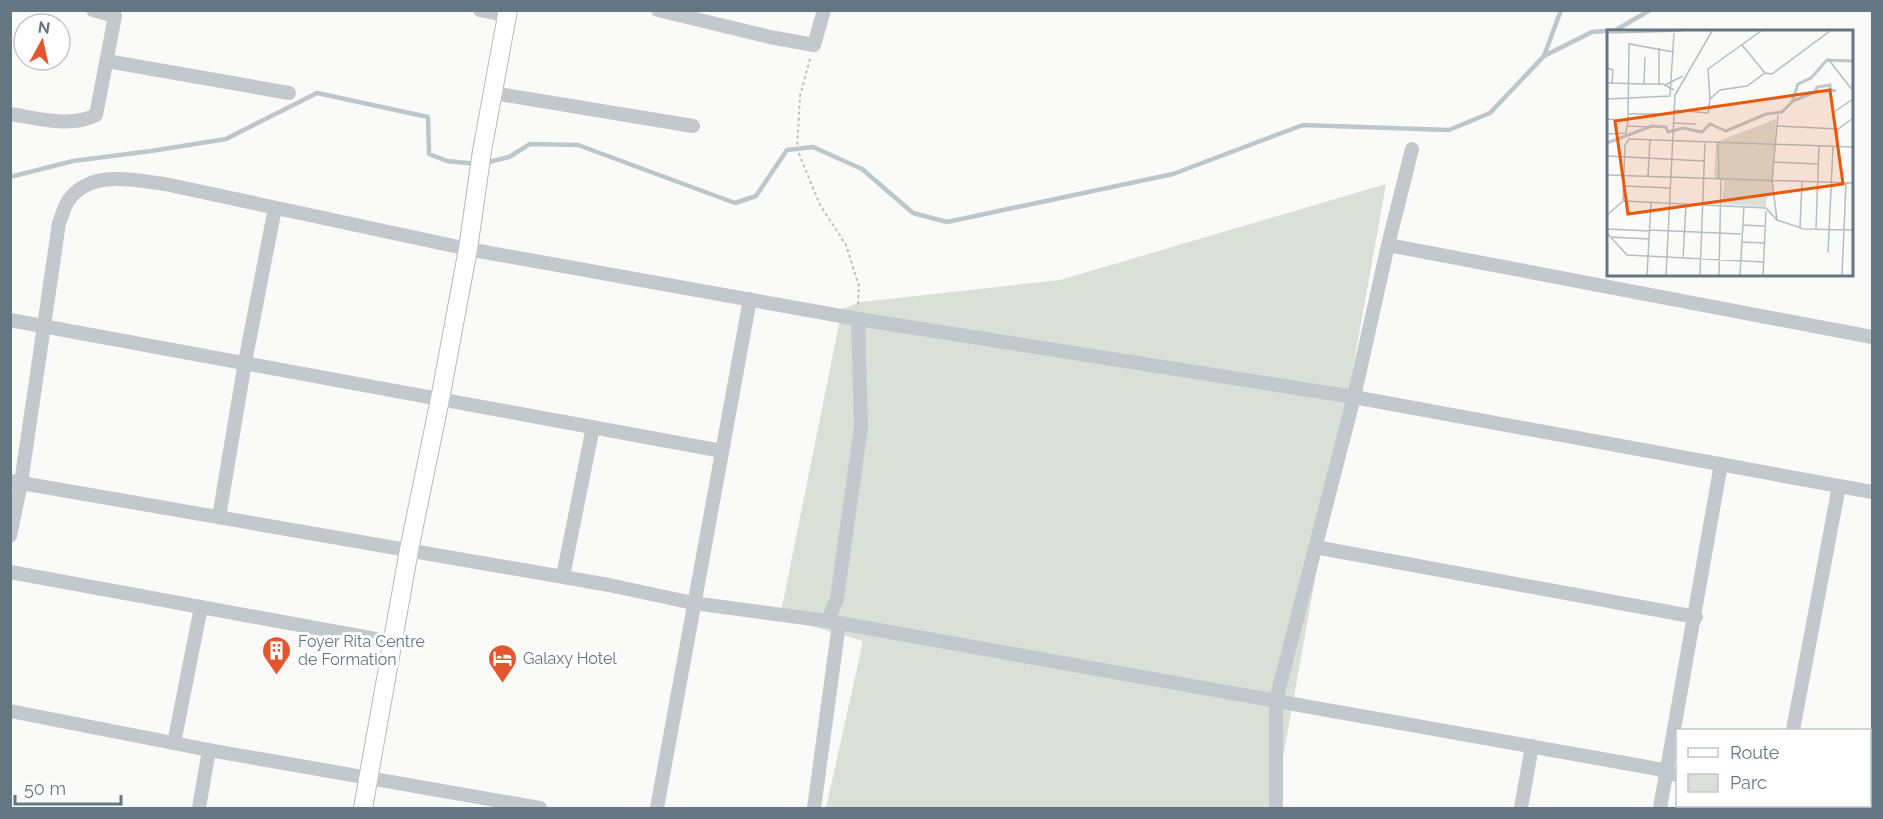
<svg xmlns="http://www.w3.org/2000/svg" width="1883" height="819" viewBox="0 0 1883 819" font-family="Raleway,sans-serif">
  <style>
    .green { fill: #dadfd7 }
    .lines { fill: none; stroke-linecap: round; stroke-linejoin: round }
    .stream { stroke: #bbc7cb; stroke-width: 4.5 }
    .major-casing { stroke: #b5babe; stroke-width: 20 }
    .path { stroke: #bbbfc2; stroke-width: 2; stroke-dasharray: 3 3; stroke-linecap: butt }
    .minor { stroke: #c3c8cc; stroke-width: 14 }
    .major { stroke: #fff; stroke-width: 18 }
    .labels { text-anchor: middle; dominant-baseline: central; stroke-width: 6; stroke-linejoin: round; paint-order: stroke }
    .poi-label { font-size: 16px; fill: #657683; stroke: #fff; text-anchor: start }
    .inset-river { fill: none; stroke: #bbc7cb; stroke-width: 3 }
    .inset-road { fill: none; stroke: #b5bdc2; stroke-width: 1.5 }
    .view { fill: #e8590c; fill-opacity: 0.15; stroke: #e8590c; stroke-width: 3 }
    .inset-edge { fill: none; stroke: #657683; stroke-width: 3 }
  </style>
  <rect width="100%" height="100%" fill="#fafaf8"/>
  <polygon class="green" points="1386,184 1274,808 826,808 863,641 780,617 842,309 861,302 1060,280"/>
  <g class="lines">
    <g class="stream">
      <polyline points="1544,56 1592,32 1616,30 1650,10"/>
      <polyline points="485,163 509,157 530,144 578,145 735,203 756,196 787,150 813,147 862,169 913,213 947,222 1173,174 1303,125 1449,130 1490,113 1544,56 1561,10"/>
      <polyline points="10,177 73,161 151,151 226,139 317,93 428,117 429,154 447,161 477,164"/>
    </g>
    <defs>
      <polyline id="major" points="363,808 409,550 440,399 468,249 482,151 508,10"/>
    </defs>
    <use href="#major" class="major-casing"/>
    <polyline class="path" points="810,59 800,96 797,149 820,205 846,245 859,286 858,305"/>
    <g class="minor">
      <polyline points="480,10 507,15"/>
      <polyline points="658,10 770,37 814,45 824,10"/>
      <polyline points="107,61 289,93"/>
      <polyline points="493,93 693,126"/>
      <path d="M10 114C37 118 71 128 96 115L115 16 93 10"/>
      <polyline points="1388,245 1872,337"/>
      <polyline points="10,320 722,451"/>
      <polyline points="10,481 609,585 693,603 828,621 1658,769 1667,773 1678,775"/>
      <polyline points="219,517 245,362 275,208"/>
      <path d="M10 536 21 483 59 223C62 216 64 207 68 201 90 169 133 180 165 184L468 249 858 319 1354 397 1872 492"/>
      <polyline points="1315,547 1696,617"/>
      <polyline points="10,572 392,642"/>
      <polyline points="563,576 593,427"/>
      <polyline points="828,621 837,598 861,427 858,319"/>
      <polyline points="10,711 209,750 540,808"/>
      <polyline points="1793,730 1839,486"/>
      <polyline points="174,743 201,607"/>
      <polyline points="1866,806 1872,807"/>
      <polyline points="199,808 209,750"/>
      <polyline points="657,808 750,299"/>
      <polyline points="814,808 839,624"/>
      <polyline points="1276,808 1276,700 1354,397 1388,245 1412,149"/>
      <polyline points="1521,808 1532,746"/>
      <polyline points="1660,808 1721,464"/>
      <polyline points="1779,808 1779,806"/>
    </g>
    <use href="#major" class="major"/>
  </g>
  <defs>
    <symbol id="building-pin" viewBox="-11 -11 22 30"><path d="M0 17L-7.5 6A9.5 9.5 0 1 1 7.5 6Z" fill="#e4572e" stroke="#fff"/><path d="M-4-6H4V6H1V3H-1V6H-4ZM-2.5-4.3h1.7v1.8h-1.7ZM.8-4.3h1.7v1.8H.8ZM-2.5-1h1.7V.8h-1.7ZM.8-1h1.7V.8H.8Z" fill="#fff"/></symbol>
    <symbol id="hotel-pin" viewBox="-11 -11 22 30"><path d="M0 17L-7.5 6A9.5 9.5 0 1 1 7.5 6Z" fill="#e4572e" stroke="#fff"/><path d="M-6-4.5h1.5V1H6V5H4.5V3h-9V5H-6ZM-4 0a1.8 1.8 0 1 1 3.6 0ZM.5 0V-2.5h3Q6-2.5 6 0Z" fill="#fff"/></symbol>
  </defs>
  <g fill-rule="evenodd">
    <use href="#building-pin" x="260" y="634" width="33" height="45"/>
    <use href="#hotel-pin" x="486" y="642" width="33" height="45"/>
  </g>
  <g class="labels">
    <g class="poi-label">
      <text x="298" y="641">Foyer Rita Centre<tspan x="298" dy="18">de Formation</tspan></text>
      <text x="523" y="658">Galaxy Hotel</text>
    </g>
  </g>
  <g transform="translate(1607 30)">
    <rect width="246" height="246" fill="#fafaf8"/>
    <path d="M169 89 166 166H160L159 177 115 174 117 150 107 149 109 112Z" fill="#dadfd7"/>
    <path class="inset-river" d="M186 71 208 62 210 57 223 55V60L229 61M0 113 45 96 59 97 61 102 76 98 95 102 103 94 119 101 159 84 175 82 185 72 191 54 204 48 220 30 246 31"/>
    <path class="inset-road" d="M0 3 75 1M135 15 158 43M38 27 37 54H56L67 60M222 30 246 61M0 38 6 40 5 53M0 53 37 54M52 55V18M58 55 76 46M0 69 63 66 67 3M103 69 101 39 154 1M66 80 101 83 103 69 113 60 140 56 158 43 165 44 223 1M227 82 246 69M22 84H66M0 89 21 91 19 103 0 104M21 91 22 14 67 22M66 93 89 94M21 96 42 97M170 96 231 99 246 88M111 113 112 148M230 117 231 99M0 126 97 131M167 132 211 134M0 145 246 153M41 146 43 110M17 156 63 158M17 171 159 178M159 178 170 190 197 199 246 200M0 185 16 171 18 115 22 109 246 117M170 190 165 150 171 85M135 195 157 196M193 197 195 151M209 198 212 116M0 199 43 201M43 200 134 204M0 203 20 225 156 232M3 207 42 209M134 212 157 213M221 223 226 117M76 228 79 174M40 245 44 173M59 245 68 65 105 1M93 245 98 113M112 245 114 148M133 245 137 176M156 245 159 181M235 245 239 153"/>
    <path class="view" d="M223 60 236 154 21 184 8 91Z"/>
    <rect width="246" height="246" class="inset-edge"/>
  </g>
  <rect width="1883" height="819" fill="none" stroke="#657683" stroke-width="24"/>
  <rect x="1676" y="729" width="195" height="78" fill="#ffffff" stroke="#c1c8cd" stroke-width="1.5"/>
  <rect x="1688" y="748" width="30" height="9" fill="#ffffff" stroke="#c1c8cd" stroke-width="1.5"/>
  <text x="1730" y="759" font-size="18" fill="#657683">Route</text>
  <rect x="1688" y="774" width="30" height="18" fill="#dadfd7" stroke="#c1c8cd" stroke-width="1.5"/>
  <text x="1730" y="789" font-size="18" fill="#657683">Parc</text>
  <g transform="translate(42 42) rotate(8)"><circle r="28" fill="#ffffff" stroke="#c1c8cd" stroke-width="1.5"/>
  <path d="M0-4.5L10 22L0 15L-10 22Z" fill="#e4572e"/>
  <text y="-9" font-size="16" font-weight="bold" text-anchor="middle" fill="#657683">N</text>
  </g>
  <path d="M15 795v9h106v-9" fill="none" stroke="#657683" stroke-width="3"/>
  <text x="24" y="795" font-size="18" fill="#657683" stroke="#ffffff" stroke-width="4.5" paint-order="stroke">50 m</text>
</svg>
